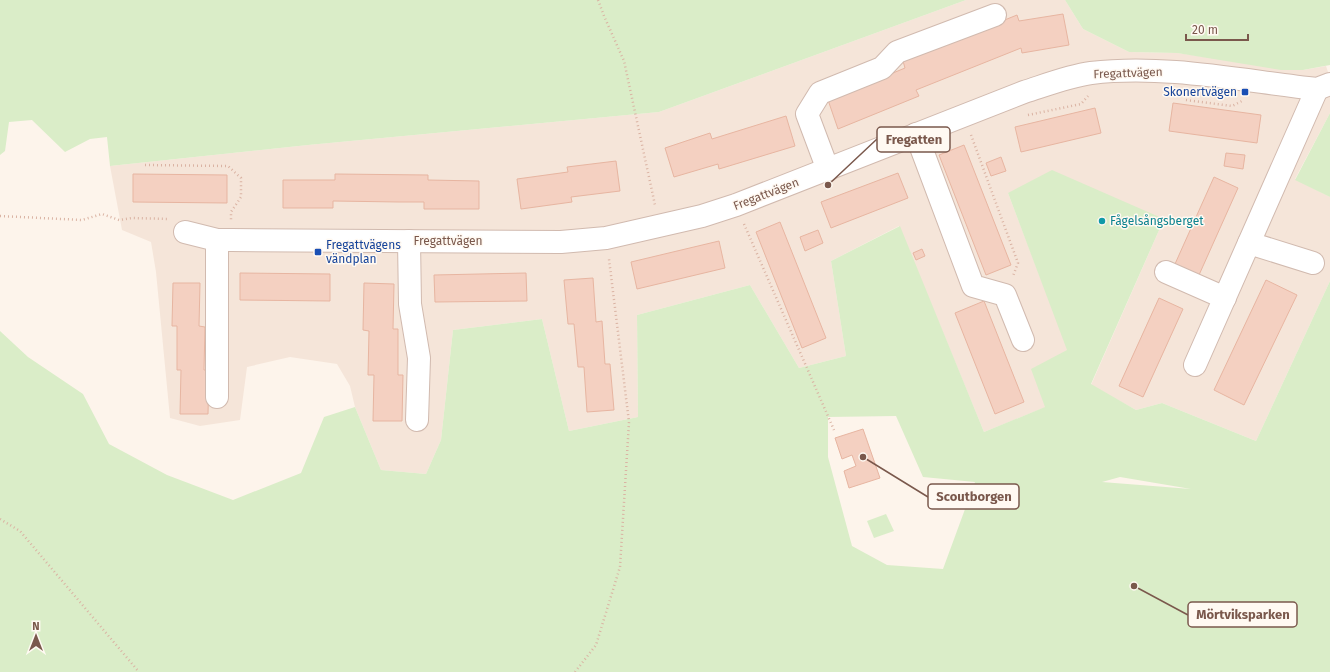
<svg xmlns="http://www.w3.org/2000/svg" width="1330" height="672" viewBox="0 0 1330 672" font-family="'Fira Sans',sans-serif">
  <style>
    .residential { fill: #f5e5d9 }
    .green { fill: #daedc8; fill-rule: evenodd }
    .building { fill: #f4d0c1; stroke: #e7b5a1 }
    .lines { fill: none; stroke-linecap: round; stroke-linejoin: round }
    .minor-casing { stroke: #d1baaf; stroke-width: 24 }
    .path { stroke: #dab3a3; stroke-width: 2.5; stroke-dasharray: 1 3; stroke-linecap: butt }
    .minor { stroke: #fff; stroke-width: 22 }
    .transit-dot { fill: #1a4fb4; stroke: #fff9f2; stroke-width: 1.5 }
    .culture-dot { fill: #0f9aa8; stroke: #fff9f2; stroke-width: 1.5 }
    .labels { text-anchor: middle; dominant-baseline: central; stroke-width: 3; stroke-linejoin: round; paint-order: stroke }
    .street-label { font-size: 12px; fill: #7a584c; stroke: #fff9f2 }
    .transit-label { font-size: 12px; fill: #164399; stroke: #fff9f2; text-anchor: end }
    .culture-label { font-size: 12px; fill: #0d838f; stroke: #fff9f2; text-anchor: start }
    .leader { fill: none; stroke: #7a584c; stroke-width: 1.5 }
    .callout-dot { fill: #7a584c; stroke: #fff9f2; stroke-width: 1.5 }
    .callout { fill: #fff9f2; stroke: #7a584c; stroke-width: 1.5 }
    .callout-label { font-size: 13px; text-anchor: middle; font-weight: bold; fill: #7a584c }
  </style>
  <rect width="100%" height="100%" fill="#fdf4eb"/>
  <polygon class="residential" points="966,0 1065,0 1083,29 1129,52 1177,53 1303,70 1326,66 1330,78 1330,113 1295,179 1330,197 1330,281 1256,441 1162,403 1136,410 1091,385 1164,219 1008,193 1068,350 1046,407 984,432 899,226 831,261 846,356 799,368 750,285 637,315 638,417 569,431 542,319 453,330 441,440 426,474 381,470 355,407 350,386 337,364 290,357 247,367 240,420 200,426 170,418 156,272 151,242 122,230 110,166 308,145 659,112"/>
  <g class="green">
    <polygon points="0,0 966,0 659,112 308,145 110,166 107,137 90,139 65,152 32,120 9,122 5,151 0,155"/>
    <polygon points="1065,0 1330,0 1330,65 1303,70 1281,70 1177,53 1129,52 1083,29"/>
    <polygon points="1330,113 1330,197 1295,180"/>
    <path d="M1052 170 1164 219 1091 384 1136 410 1162 403 1256 441 1330 281V672H0V331L28 357 83 394 109 444 167 475 233 500 301 473 324 417 355 407 381 470 426 474 441 440 453 330 542 319 569 431 638 417 637 315 750 285 799 368 846 356 831 261 900 226 984 432 1045 407 1031 369 1067 350 1008 193ZM896 416 923 477 975 482 943 569 887 565 852 546 828 457V417ZM1120 477 1191 489 1102 482Z"/>
    <polygon points="886,514 894,531 874,538 867,521"/>
  </g>
  <g class="building">
    <polygon points="1063,14 1069,45 1022,53 1021,48 916,90 919,96 838,129 828,100 905,68 903,61 1017,15 1019,21"/>
    <polygon points="1173,103 1261,115 1257,143 1169,131"/>
    <polygon points="1095,108 1101,133 1021,152 1015,127"/>
    <polygon points="786,116 795,146 719,169 718,164 674,177 665,148 710,133 712,139"/>
    <polygon points="964,145 1011,265 986,275 939,155"/>
    <polygon points="1226,153 1245,155 1243,169 1224,166"/>
    <polygon points="1001,157 1006,171 991,176 986,163"/>
    <polygon points="616,161 620,191 571,197 572,202 521,209 517,179 568,172 567,167"/>
    <polygon points="898,173 908,198 831,228 821,202"/>
    <polygon points="133,174 227,175 227,203 133,202"/>
    <polygon points="335,174 428,175 428,180 479,181 479,209 424,209 424,202 399,202 333,201 333,208 283,208 283,180 335,180"/>
    <polygon points="1214,177 1238,188 1199,275 1175,264"/>
    <polygon points="780,222 826,338 802,348 756,232"/>
    <polygon points="818,230 823,243 805,251 800,237"/>
    <polygon points="719,241 725,268 637,289 631,262"/>
    <polygon points="922,249 925,256 916,260 913,253"/>
    <polygon points="240,273 330,274 330,301 240,300"/>
    <polygon points="526,273 527,301 435,302 434,275"/>
    <polygon points="593,278 596,322 602,321 605,364 610,364 614,410 587,412 584,367 578,367 574,324 568,324 564,280"/>
    <polygon points="1266,280 1297,295 1244,405 1214,390"/>
    <polygon points="173,283 200,283 199,326 205,327 204,370 209,370 208,414 180,414 181,370 177,370 177,326 172,326"/>
    <polygon points="364,283 394,284 393,329 398,329 398,375 403,375 402,421 373,421 374,375 368,375 369,331 363,330"/>
    <polygon points="1159,298 1183,309 1143,397 1119,386"/>
    <polygon points="984,301 1024,402 995,414 955,313"/>
    <polygon points="863,429 880,478 849,488 844,471 856,466 852,455 842,459 835,438"/>
  </g>
  <g class="lines">
    <defs>
      <g id="minor">
        <polyline points="916,134 973,286 1005,295 1023,340"/>
        <polyline points="828,170 807,114 820,93 882,68 897,52 995,15"/>
        <path d="M185 232 217 240H231L561 242 606 238 702 216 736 205 1024 92C1046 85 1069 76 1091 73 1165 64 1243 81 1317 89L1330 84"/>
        <polyline points="217,240 217,397"/>
        <polyline points="409,241 410,304 419,358 417,420"/>
        <polyline points="1249,243 1313,263"/>
        <polyline points="1166,272 1225,298"/>
        <polyline points="1195,365 1317,89"/>
      </g>
    </defs>
    <use href="#minor" class="minor-casing"/>
    <g class="path">
      <polyline points="598,0 604,16 624,61 655,205"/>
      <polyline points="1186,100 1232,106 1242,101"/>
      <polyline points="1028,115 1081,104 1088,96"/>
      <polyline points="971,135 1018,263 1013,276"/>
      <polyline points="145,165 228,166 241,178 241,197 231,212 231,220"/>
      <polyline points="0,216 82,220 102,214 119,220 132,218 169,219"/>
      <polyline points="744,224 834,430"/>
      <polyline points="0,519 20,531 139,672"/>
      <polyline points="575,672 596,645 620,567 629,422 609,259"/>
    </g>
    <use href="#minor" class="minor"/>
  </g>
  <g class="transit-dot">
    <rect x="1241" y="88" width="8" height="8" rx="2"/>
    <rect x="314" y="248" width="8" height="8" rx="2"/>
  </g>
  <circle class="culture-dot" cx="1102" cy="221" r="4"/>
  <g class="labels">
    <g class="street-label">
      <text transform="translate(1128 73) rotate(-2)">Fregattvägen</text>
      <text transform="translate(766 194) rotate(-21)">Fregattvägen</text>
      <text x="448" y="241">Fregattvägen</text>
    </g>
    <g class="transit-label">
      <text x="1237" y="92">Skonertvägen</text>
      <text x="326" y="245" text-anchor="start">Fregattvägens<tspan x="326" dy="14">vändplan</tspan></text>
    </g>
    <g class="culture-label">
      <text x="1110" y="221">Fågelsångsberget</text>
    </g>
  </g>
  <path class="leader" d="M828 185L877 139M863 457L928 497M1134 586L1188 615"/>
  <g class="callout-dot">
    <circle cx="828" cy="185" r="4"/>
    <circle cx="863" cy="457" r="4"/>
    <circle cx="1134" cy="586" r="4"/>
  </g>
  <g class="callout">
    <rect x="877" y="127" width="73" height="25" rx="4"/>
    <rect x="928" y="484" width="91" height="25" rx="4"/>
    <rect x="1188" y="602" width="109" height="25" rx="4"/>
  </g>
  <g class="callout-label">
    <text x="914" y="144">Fregatten</text>
    <text x="974" y="501">Scoutborgen</text>
    <text x="1243" y="619">Mörtviksparken</text>
  </g>
  <g transform="translate(36 636)" stroke="#fff9f2" stroke-width="3" paint-order="stroke">
  <path d="M0-3L7 15L0 10L-7 15Z" fill="#7a584c"/>
  <text y="-6" font-size="11" font-weight="bold" text-anchor="middle" fill="#7a584c">N</text>
  </g>
  <path d="M1186 34v6h62v-6" fill="none" stroke="#7a584c" stroke-width="2"/>
  <text x="1192" y="34" font-size="12" fill="#7a584c" stroke="#fff9f2" stroke-width="3" paint-order="stroke">20 m</text>
</svg>
